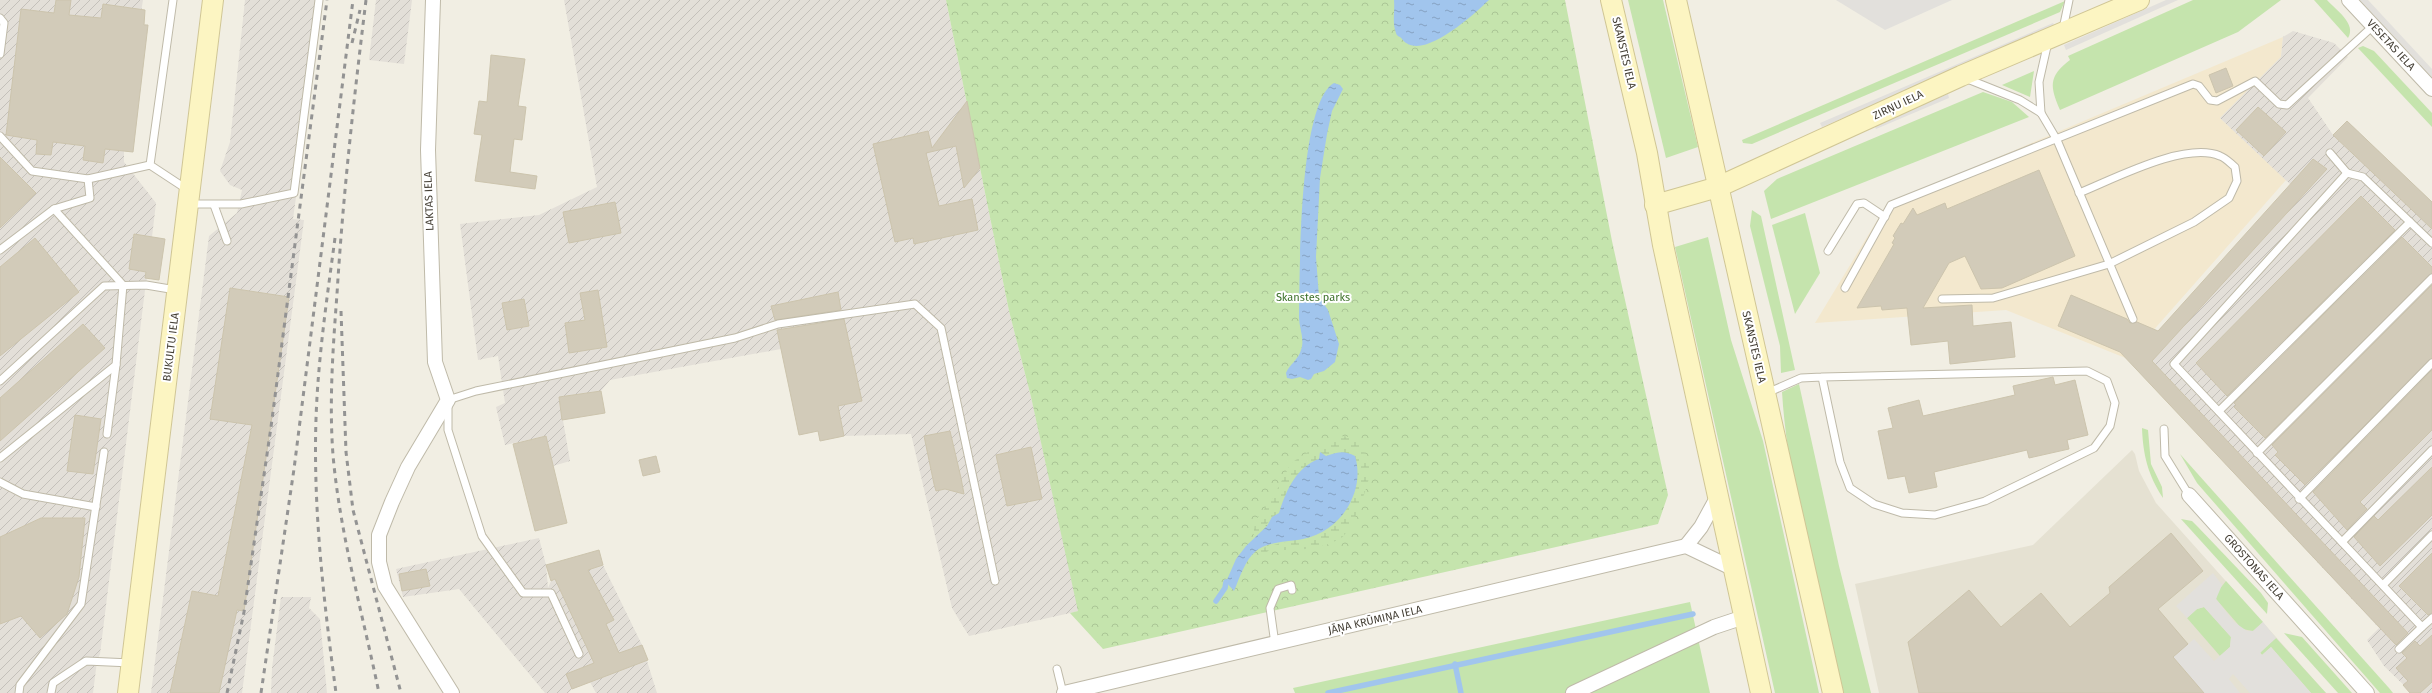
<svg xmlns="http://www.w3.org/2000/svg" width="2432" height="693" viewBox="0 0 2432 693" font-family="'Fira Sans',sans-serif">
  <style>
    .residential { fill: #e5e1d2 }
    .commercial { fill: #f3e8ce }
    .industrial { fill: url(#industrial-furrows) }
    .green { fill: #c5e4ad }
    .forest { fill: url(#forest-crowns) }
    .wetland { fill: url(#wetland-marsh) }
    .parking { fill: #e2e0dc }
    .water { fill: url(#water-ripples) }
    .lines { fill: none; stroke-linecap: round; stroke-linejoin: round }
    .stream { stroke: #a1c5ed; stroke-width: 5.5 }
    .building { fill: #d2cbb9; stroke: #ccc4ad }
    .lane-casing { stroke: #bfbaa9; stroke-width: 9 }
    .street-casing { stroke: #bfbaa9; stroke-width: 16 }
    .secondary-casing { stroke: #d0c695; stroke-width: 22 }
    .lane { stroke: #fff; stroke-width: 7 }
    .street { stroke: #fff; stroke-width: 14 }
    .secondary { stroke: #fcf5c2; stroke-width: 20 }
    .rail { stroke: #939393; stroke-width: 3; stroke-dasharray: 5 5; stroke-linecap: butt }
    .labels { text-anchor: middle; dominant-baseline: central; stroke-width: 4; stroke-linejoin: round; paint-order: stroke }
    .street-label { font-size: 11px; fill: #433e34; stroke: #fff }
    .park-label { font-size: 11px; fill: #3d712a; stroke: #fff }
  </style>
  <defs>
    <pattern id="industrial-furrows" width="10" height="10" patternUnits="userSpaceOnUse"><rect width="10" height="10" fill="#e3dfd8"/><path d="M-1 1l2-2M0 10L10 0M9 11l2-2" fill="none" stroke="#c4c0ba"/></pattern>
    <pattern id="forest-crowns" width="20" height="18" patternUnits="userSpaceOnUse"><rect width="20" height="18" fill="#c5e4ad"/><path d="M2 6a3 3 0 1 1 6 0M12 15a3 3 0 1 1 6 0" fill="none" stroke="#aac595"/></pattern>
    <pattern id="wetland-marsh" width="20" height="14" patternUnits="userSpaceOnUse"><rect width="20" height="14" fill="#c5e4ad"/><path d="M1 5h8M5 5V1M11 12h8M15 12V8" fill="none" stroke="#aac595"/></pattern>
    <pattern id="water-ripples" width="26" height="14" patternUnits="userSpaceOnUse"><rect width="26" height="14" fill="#a1c5ed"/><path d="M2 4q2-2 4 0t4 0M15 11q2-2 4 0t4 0" fill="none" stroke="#85a1c1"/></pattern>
  </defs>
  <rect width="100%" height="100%" fill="#f1eee3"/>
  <polygon class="residential" points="2132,450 2135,454 2139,471 2156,503 2326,693 1879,693 1855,584 2033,545"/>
  <polygon class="commercial" points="2283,37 2281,57 2220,118 2286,180 2128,359 2006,310 1815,323 1887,204"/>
  <g class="industrial">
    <polygon points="0,0 143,0 139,24 148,25 133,152 124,151 124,162 156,203 152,237 165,239 159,280 147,278 145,290 100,654 97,661 93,693 0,693"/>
    <polygon points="245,0 323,0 293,219 304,220 242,693 151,693 209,236 237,213 242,190 230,185 220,171 230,142"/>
    <polygon points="376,0 412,0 404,64 369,60"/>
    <polygon points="564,0 946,0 1009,311 1031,397 1079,611 969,636 952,608 911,434 844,436 820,441 818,431 799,435 781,349 610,380 601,391 559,397 570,461 553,466 546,436 505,445 496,407 505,403 498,356 478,360 460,224 539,215 597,187"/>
    <polygon points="2293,31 2334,43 2348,57 2308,98 2333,135 2347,121 2432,202 2432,693 2412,693 2384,666 2367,640 2379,628 2130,362 2291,185 2220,118 2281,57 2283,37"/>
    <polygon points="539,538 546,565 548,588 551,581 603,565 642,645 657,693 596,693 590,682 572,689 568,693 545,693 459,589 403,597 396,569"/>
    <polygon points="281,597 311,597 309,608 320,619 327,693 271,693 272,668"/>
  </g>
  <g class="green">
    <polygon points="1628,0 1663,0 1698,147 1666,158"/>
    <path d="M2193 0H2281L2238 32 2060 110C2050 86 2048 77 2070 60L2068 56Z"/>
    <path d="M2314 0H2327C2336 10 2357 24 2348 38Z"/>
    <polygon points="2065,1 2060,12 1752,144 1743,143 1742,140"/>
    <polygon points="2363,46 2374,51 2432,113 2432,127 2358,48"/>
    <polygon points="2034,71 2030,97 2002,85"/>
    <polygon points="1983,92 2012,102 2029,117 1771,219 1764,191 1777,179"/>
    <polygon points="1752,210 1761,216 1795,370 1781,373 1780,346 1750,226"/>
    <polygon points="1805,213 1820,273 1795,314 1772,225"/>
    <polygon points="1708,237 1731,340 1763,441 1819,693 1775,693 1675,247"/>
    <path d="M1799 384 1839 566 1871 693H1842C1820 597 1788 490 1782 392Z"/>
    <path d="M2142 428 2148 430 2151 464 2162 487 2163 498C2148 475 2143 455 2142 428Z"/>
    <polygon points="2180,454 2389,688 2393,693 2380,693 2197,483"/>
    <polygon points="2181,519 2192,521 2197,526 2261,593 2268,603 2267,614"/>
    <polygon points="2226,581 2263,622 2253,631 2242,629 2216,599 2218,591"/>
    <polygon points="1690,602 1710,693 1295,693 1293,688"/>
    <polygon points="2204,607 2231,637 2230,647 2220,656 2187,618 2197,609"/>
    <polygon points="2284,633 2302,637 2352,693 2338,693"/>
    <polygon points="2276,638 2326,693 2311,693 2271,647 2262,655 2260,652"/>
  </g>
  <polygon class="forest" points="946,0 1565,0 1612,241 1668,495 1658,524 1103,649 1070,613 1078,611 1031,397 1009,311"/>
  <path class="wetland" d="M1343 436 1355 438C1361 448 1369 457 1370 468 1372 479 1351 533 1341 538 1320 551 1293 550 1269 550L1265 554 1257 550C1285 540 1310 540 1335 523L1339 452 1326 456 1319 453V459C1299 466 1285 493 1279 513 1269 519 1262 531 1253 540L1255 521 1272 499 1291 463 1308 452Z"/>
  <g class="parking">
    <polygon points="1836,0 1952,0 1885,30"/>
    <polygon points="2166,0 2178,0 2066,50 2064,45"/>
    <polygon points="2360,0 2368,0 2432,69 2432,77"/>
    <polygon points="2053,23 2055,27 1822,127 1820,123"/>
    <polygon points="1948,94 1949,98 1876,129 1874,125"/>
    <polygon points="2213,573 2222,585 2216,599 2234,622 2247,631 2253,631 2263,622 2276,638 2260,653 2262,655 2271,647 2311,693 2250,693 2233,674 2229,679 2240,693 2198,693 2173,657 2194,639 2214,661 2230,647 2231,637 2204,607 2197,609 2187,618 2176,606"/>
  </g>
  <g class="water">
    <path d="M1394 0H1489C1474 14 1421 64 1402 39 1400 36 1397 37 1396 33 1392 22 1395 12 1394 0Z"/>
    <path d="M1334 83 1340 85 1343 89 1332 111 1327 134 1320 178 1316 257 1319 297 1328 310 1339 344 1335 362 1324 371 1314 374 1311 379 1308 380 1300 377 1292 379 1287 378 1286 373C1289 365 1299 359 1301 350 1305 339 1299 328 1299 317 1300 276 1298 103 1334 83Z"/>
    <path d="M1320 452 1326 456C1338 452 1344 450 1355 456 1366 492 1340 532 1303 539 1288 542 1268 541 1256 551 1245 560 1240 577 1234 591L1226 582 1236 559 1246 546 1267 526 1272 517 1279 513C1286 491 1296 467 1319 459Z"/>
  </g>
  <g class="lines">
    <g class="stream">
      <polyline points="1216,601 1225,588 1226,582"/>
      <polyline points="1455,664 1461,693"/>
      <polyline points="1328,693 1693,614"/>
    </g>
  </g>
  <g class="building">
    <polygon points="56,0 71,0 69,15 101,18 103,4 145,10 144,25 148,25 133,152 105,149 103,163 83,160 85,146 53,142 51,155 36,154 37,140 6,135 21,9 54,13"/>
    <polygon points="491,55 525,59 518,106 526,107 522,140 514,139 510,172 537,176 535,189 475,181 482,135 474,134 479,101 487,102"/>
    <polygon points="2226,68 2233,86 2216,93 2209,75"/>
    <polygon points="967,101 980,168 964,188 956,146 926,153 939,206 972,199 978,230 914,244 913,238 895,242 873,144 928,131 932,148"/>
    <polygon points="2258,107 2286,132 2264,156 2236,130"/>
    <polygon points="2347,121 2432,202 2432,229 2333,135"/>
    <polygon points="0,157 36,193 0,228"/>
    <polygon points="2313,159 2327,169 2152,361 2408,633 2396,645 2120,352 2058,326 2071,295 2127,319 2130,323 2137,322 2158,331"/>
    <polygon points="2039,170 2075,256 2002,288 1981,289 1965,256 1949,263 1923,308 1972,305 1973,326 2011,322 2015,357 1950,364 1948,341 1911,345 1907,308 1882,310 1881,306 1857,308 1894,244 1892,243 1895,238 1893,236 1901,223 1903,224 1913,208 1917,215 1945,203 1947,209"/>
    <polygon points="2361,196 2395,230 2227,396 2196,363"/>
    <polygon points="615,202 621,233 569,243 563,212"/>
    <polygon points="134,234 165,239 159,280 145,278 146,272 129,269"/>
    <polygon points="2402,237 2432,267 2432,273 2265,438 2234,407 2236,405 2234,403"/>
    <polygon points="35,238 79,292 0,356 0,267"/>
    <polygon points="2432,285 2432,358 2305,485 2275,455 2278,452 2272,445"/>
    <polygon points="230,288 289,297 244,611 237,610 219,693 170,693 192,591 218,596 252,425 210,419"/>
    <polygon points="598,290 607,347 569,353 565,323 585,320 580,293"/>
    <polygon points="838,292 841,310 775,320 771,306"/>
    <polygon points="524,299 529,326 507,330 502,303"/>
    <polygon points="844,319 862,401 838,406 844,436 820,441 818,431 799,435 777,330"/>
    <polygon points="83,324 105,348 0,441 0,398"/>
    <polygon points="2432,370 2432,430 2360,502 2367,509 2347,530 2313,492"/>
    <polygon points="2053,377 2055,385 2075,380 2088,435 2067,440 2069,449 2029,458 2027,450 1934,472 1937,487 1909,493 1905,476 1888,479 1878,431 1893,428 1888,408 1919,400 1923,416 2015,395 2013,386"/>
    <polygon points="601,391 605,413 562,420 559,397"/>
    <polygon points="75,415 101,419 93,474 67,471"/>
    <polygon points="950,431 961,478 964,494 945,489 936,491 934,484 924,436"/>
    <polygon points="546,436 567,523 535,531 513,444"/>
    <polygon points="1031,447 1042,499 1007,506 996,455"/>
    <polygon points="656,456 660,472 643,476 639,460"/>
    <polygon points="2432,467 2432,515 2380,566 2354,537 2374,516 2378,520"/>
    <polygon points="41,518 85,518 79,577 67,614 40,638 21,616 0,624 0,537"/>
    <polygon points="2171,533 2203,571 2158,609 2188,644 2173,657 2204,693 1919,693 1908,642 1969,590 2001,627 2041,593 2070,627 2110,593 2109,587"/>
    <polygon points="599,550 603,565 588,570 614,620 606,624 619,653 642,645 648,660 572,689 566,674 594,663 555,579 551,581 546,565"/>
    <polygon points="2432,553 2432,613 2428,615 2399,586"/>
    <polygon points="426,569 430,586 402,591 399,574"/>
    <polygon points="2432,635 2432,682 2420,693 2410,693 2403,685 2408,681 2396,668 2407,658 2402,653 2415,641 2420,646"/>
  </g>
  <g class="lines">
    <defs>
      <g id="lane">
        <polyline points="173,0 150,165 188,190"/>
        <polyline points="0,18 4,23 0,54"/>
        <polyline points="2063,29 2069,0"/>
        <polyline points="1965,78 2020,100 2041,113 2057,140 2133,319"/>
        <polyline points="2041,113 2039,82 2048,42"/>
        <polyline points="0,136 32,171 88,179 150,165"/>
        <polyline points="2330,153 2347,173"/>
        <polyline points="188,204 241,204 294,193 319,0"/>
        <polyline points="214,205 227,241"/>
        <polyline points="2432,243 2363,177 2347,173 2174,364 2422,627 2432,618"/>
        <polyline points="0,250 54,209"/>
        <polyline points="1828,251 1857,204 1864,203 1885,217"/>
        <polyline points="1845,288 1891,205 2193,84 2199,86 2210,100 2217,101 2255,81 2279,104 2287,105 2373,26"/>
        <path d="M1942 299 1993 298 2109 264 2194 222 2229 198 2237 181 2235 167C2231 164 2226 158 2220 156 2185 141 2114 179 2079 193"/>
        <polyline points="0,381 104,286 146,285 176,290"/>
        <polyline points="1767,393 1801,378 1822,377 2087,371 2107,381 2115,403 2110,426 2094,448 1985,501 1935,515 1902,513 1874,504 1850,488 1840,462 1822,377"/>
        <polyline points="2219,411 2410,222"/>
        <polyline points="2164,429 2165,456 2189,495"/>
        <polyline points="107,434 116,365"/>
        <polyline points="2257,453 2432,278"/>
        <polyline points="0,458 116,365 123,285 54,209 90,198 88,179"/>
        <polyline points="0,482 23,494 96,507"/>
        <polyline points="2299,499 2432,363"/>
        <polyline points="2342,542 2432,450"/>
        <polyline points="2383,585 2432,535"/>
        <polyline points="1275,644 1270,608 1278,589 1291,585 1292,590"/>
        <polyline points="2399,649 2422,627"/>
        <polyline points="579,654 551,593 523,593 482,536 448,430 448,400 476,391 735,338 778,324 915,304 941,328 995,581"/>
        <polyline points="1057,669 1063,693"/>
        <polyline points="19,693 20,685 81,604 104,452"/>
        <polyline points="51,693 53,683 86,661 131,663"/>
      </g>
      <g id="street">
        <polyline points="433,0 428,150 435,362 448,400 408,467 392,502 379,535 379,562 385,586 452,693"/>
        <polyline points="2349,0 2432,89"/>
        <polyline points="2189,495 2367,693"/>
        <polyline points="1686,546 1701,527 1718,496"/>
        <polyline points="1064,693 1686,546 1734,569"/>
        <polyline points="1573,693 1714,627 1744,617"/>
      </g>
      <g id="secondary">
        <polyline points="1611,0 1647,153 1663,245 1761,693"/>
        <polyline points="1676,0 1833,693"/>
        <polyline points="1655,205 1718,187 1961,76 2139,0"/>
        <polyline points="128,693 213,0"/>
      </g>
    </defs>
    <use href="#lane" class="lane-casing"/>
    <use href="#street" class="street-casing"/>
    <use href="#secondary" class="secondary-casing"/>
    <use href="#lane" class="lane"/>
    <use href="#street" class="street"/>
    <use href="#secondary" class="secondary"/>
    <g class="rail">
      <path d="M366 0C354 98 343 195 337 294 333 347 329 402 333 455 340 535 363 615 379 693"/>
      <polyline points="352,43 360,10"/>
      <path d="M335 238C327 298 318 358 316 419 313 510 324 603 336 693"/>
      <polyline points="341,311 346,452 353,510 401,693"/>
      <polyline points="227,693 244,612 271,427 327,0"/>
      <polyline points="261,693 294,469 353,0"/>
    </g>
  </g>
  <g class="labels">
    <g class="street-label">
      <text transform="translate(2391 45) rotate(47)">VESETAS IELA</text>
      <text transform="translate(1624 53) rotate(77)">SKANSTES IELA</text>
      <text transform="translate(1898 105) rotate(-25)">ZIRŅU IELA</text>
      <text transform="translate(429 201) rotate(-92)">LAKTAS IELA</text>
      <text transform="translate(171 347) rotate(-83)">BUKULTU IELA</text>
      <text transform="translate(1754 347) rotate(77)">SKANSTES IELA</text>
      <text transform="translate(2254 567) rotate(48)">GROSTONAS IELA</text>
      <text transform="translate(1375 620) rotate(-13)">JĀŅA KRŪMIŅA IELA</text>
    </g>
    <g class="park-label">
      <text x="1313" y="297">Skanstes parks</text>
    </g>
  </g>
</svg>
